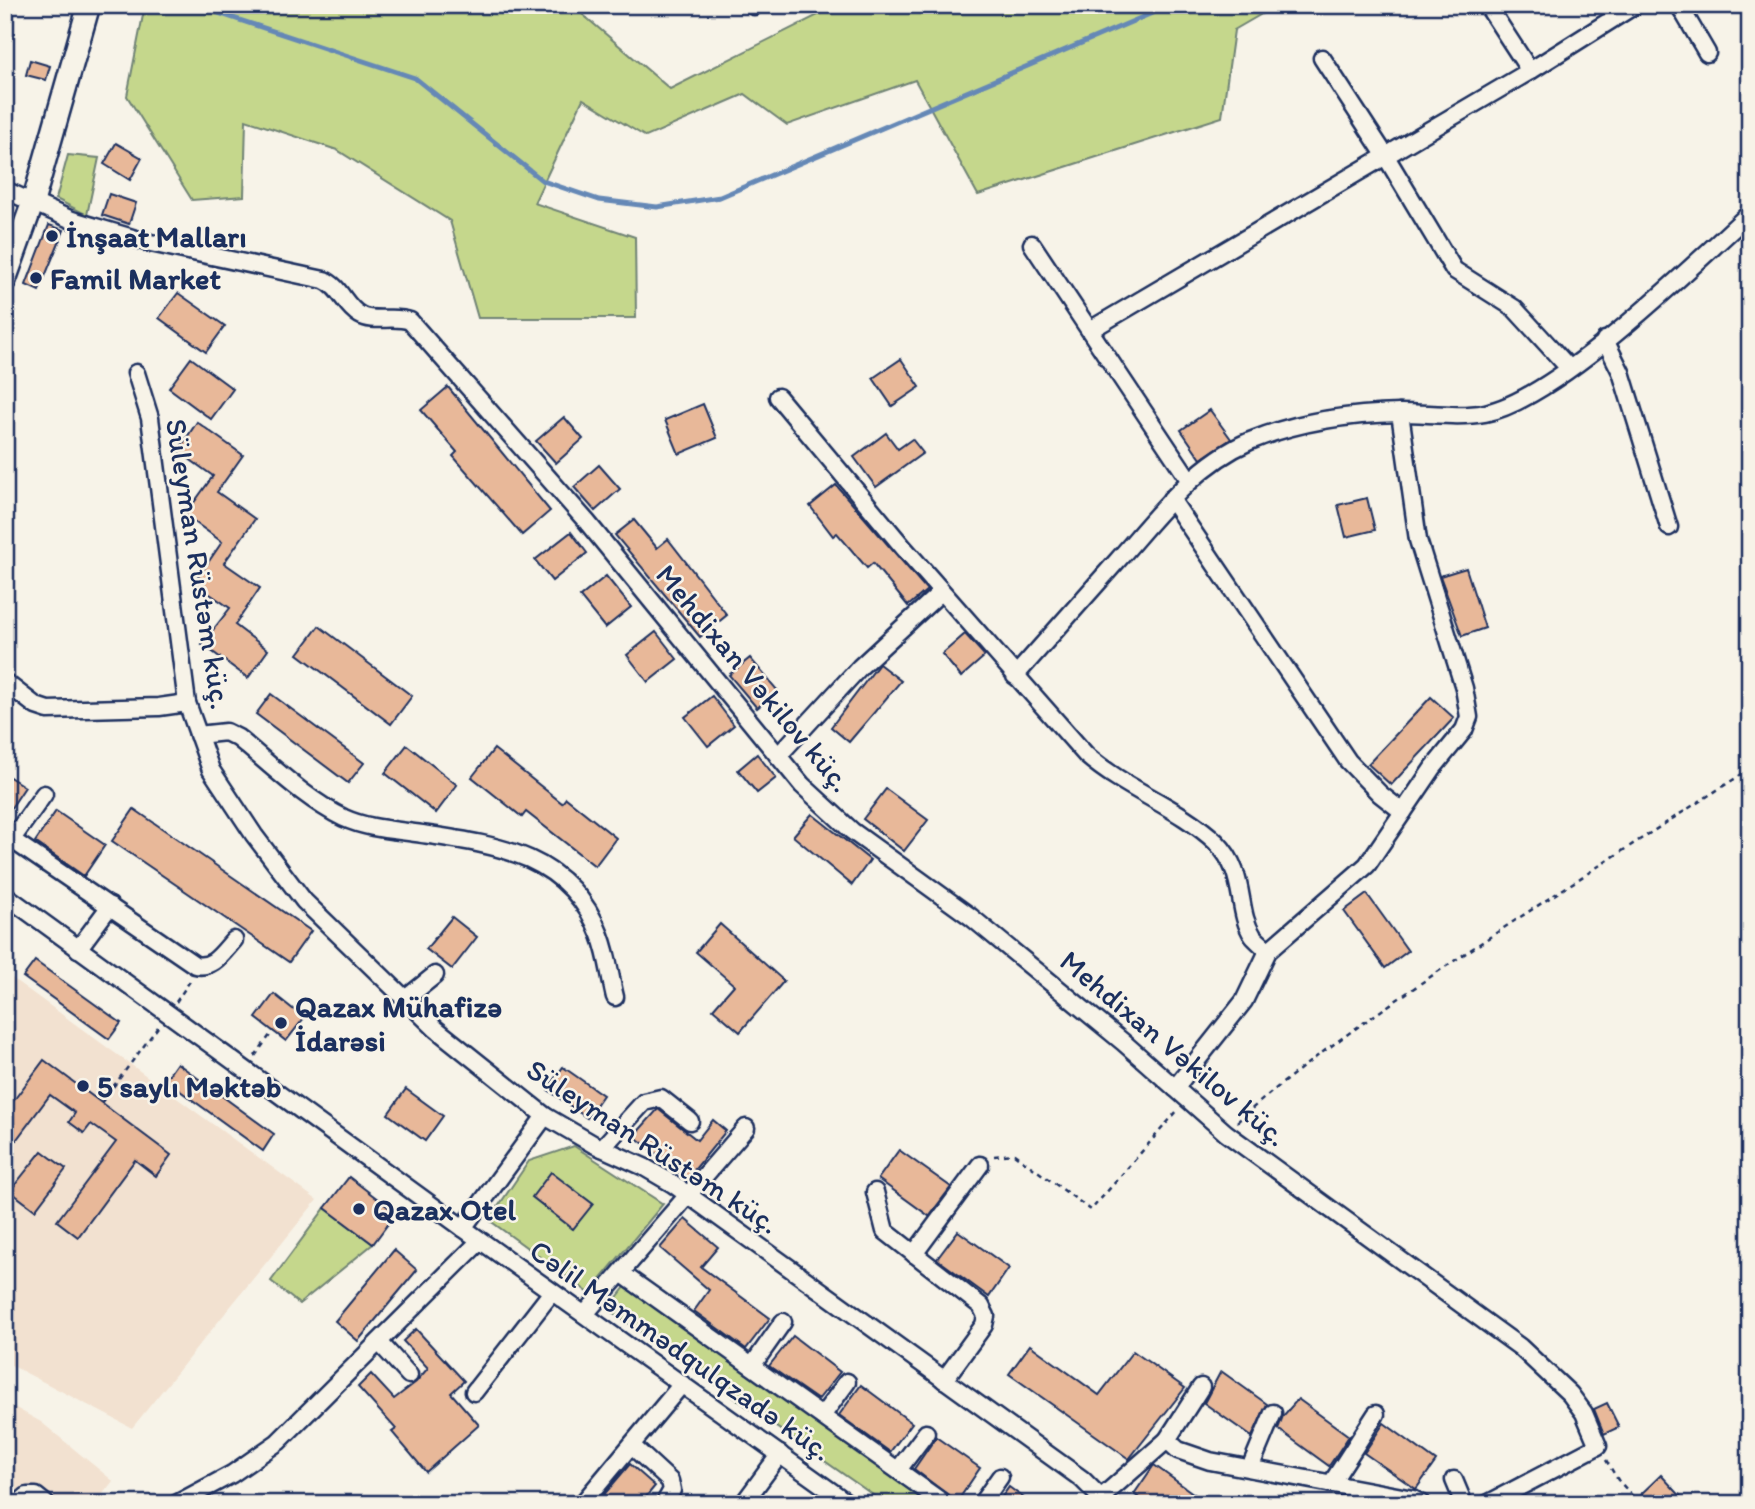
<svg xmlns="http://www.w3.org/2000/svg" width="1755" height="1509" viewBox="0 0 1755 1509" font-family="Itim,sans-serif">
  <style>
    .built { fill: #f2e1d0 }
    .green { fill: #c5d78c; stroke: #708375; stroke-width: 2 }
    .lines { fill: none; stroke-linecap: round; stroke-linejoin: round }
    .stream { stroke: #6588b6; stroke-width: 5 }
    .building { fill: #e8b899; stroke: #1b2f5e; stroke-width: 2 }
    .minor-casing { stroke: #1b2f5e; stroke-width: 21 }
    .major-casing { stroke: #1b2f5e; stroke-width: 26 }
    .path { stroke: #1b2f5e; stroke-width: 2.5; stroke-dasharray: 5 5; stroke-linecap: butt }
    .minor { stroke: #f7f3e8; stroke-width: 16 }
    .major { stroke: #f7f3e8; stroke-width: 21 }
    .poi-dot { fill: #1b2f5e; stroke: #f7f3e8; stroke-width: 2.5 }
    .labels { text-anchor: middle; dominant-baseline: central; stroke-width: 5; stroke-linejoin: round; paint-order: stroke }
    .poi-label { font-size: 30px; font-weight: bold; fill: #1b2f5e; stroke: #f7f3e8; text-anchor: start }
    .street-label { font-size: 30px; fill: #1b2f5e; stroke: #f7f3e8 }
  </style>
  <rect width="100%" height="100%" fill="#f7f3e8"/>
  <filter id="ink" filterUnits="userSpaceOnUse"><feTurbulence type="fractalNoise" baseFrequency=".0143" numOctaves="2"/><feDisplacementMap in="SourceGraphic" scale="14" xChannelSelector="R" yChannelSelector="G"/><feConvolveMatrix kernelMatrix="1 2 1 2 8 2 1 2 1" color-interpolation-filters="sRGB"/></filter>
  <g filter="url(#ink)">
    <g class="built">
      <polygon points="5,973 317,1200 132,1428 5,1362"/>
      <polygon points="5,1402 41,1422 113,1481 95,1504 5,1504"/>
    </g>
    <g class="green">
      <polygon points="145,5 586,5 581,13 670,89 838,5 1277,5 1234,30 1222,117 978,195 915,80 787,125 745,94 646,137 583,99 534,203 635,237 636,318 478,318 450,221 337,150 246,120 244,196 192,200 127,96"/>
      <polygon points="68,155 99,158 87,215 56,199"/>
      <polygon points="574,1146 663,1204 589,1293 489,1220 529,1161"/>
      <polygon points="325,1208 373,1244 299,1304 271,1281"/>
      <polygon points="625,1287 931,1504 886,1504 608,1309"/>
    </g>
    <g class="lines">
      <polyline class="stream" points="203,8 415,78 543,181 599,200 657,207 720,197 1171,5"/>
    </g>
    <g class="building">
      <polygon points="30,60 50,66 46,80 26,75"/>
      <polygon points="116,143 142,158 130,180 104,164"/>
      <polygon points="109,194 136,203 129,224 102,215"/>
      <polygon points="49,225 64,230 39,291 26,285"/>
      <polygon points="178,293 225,326 206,352 159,318"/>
      <polygon points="191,358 233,389 211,419 169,388"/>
      <polygon points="901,359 920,387 892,406 873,378"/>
      <polygon points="448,387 550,511 522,535 453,456 457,452 421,410"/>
      <polygon points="703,404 717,438 679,454 665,420"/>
      <polygon points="1210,410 1231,439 1201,459 1181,430"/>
      <polygon points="564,417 583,439 556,463 536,441"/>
      <polygon points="197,422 243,455 217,492 255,519 224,563 260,588 235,625 268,650 248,678 202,644 230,608 194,583 222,542 185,515 213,476 178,451"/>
      <polygon points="886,433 898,449 912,439 923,453 876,487 854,457"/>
      <polygon points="599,465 620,489 595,511 574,487"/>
      <polygon points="836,485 927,590 908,606 873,563 867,568 837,533 833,536 810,506"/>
      <polygon points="1367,498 1375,530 1346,537 1338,505"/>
      <polygon points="634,520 657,548 668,539 727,615 700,637 615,535"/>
      <polygon points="571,532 587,553 552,581 535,560"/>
      <polygon points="1466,568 1485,628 1462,636 1440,576"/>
      <polygon points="606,576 631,607 605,628 580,597"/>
      <polygon points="319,626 412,696 391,724 298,654"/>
      <polygon points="656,632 677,659 648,682 627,655"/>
      <polygon points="965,634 985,656 961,677 942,654"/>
      <polygon points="750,658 778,691 757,708 729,675"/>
      <polygon points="879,664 901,681 849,742 831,727"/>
      <polygon points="271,694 364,763 348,783 256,714"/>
      <polygon points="712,696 734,725 708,746 685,717"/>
      <polygon points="1431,697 1454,718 1391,785 1368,764"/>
      <polygon points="407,745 457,785 436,813 385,773"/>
      <polygon points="494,749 562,803 566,798 616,838 595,866 526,812 522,817 472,777"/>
      <polygon points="757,754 776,778 757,793 738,770"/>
      <polygon points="5,774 25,787 5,817"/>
      <polygon points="886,789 928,820 904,851 863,819"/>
      <polygon points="134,809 311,931 289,962 112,841"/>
      <polygon points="56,811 105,845 84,876 35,842"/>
      <polygon points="812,814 870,860 852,885 793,836"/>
      <polygon points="1367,894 1408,951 1385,968 1344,911"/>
      <polygon points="452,917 477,937 452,969 426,949"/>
      <polygon points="720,924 784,981 740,1032 713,1009 734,985 696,952"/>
      <polygon points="35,961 121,1023 109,1039 23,977"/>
      <polygon points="274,994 304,1018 286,1041 256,1018"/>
      <polygon points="44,1060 171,1155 156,1176 135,1160 78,1237 57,1221 116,1142 91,1124 84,1133 69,1122 75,1113 50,1095 5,1155 5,1112"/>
      <polygon points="177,1063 274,1134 263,1151 165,1080"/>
      <polygon points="563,1067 603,1095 587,1118 547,1089"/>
      <polygon points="406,1089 443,1116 425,1141 388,1114"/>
      <polygon points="658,1109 697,1140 713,1120 726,1131 687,1179 634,1136"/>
      <polygon points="899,1150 951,1187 929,1216 878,1179"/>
      <polygon points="42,1151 66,1169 35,1210 10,1191"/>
      <polygon points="551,1172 593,1204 573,1229 532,1197"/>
      <polygon points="349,1177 396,1213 373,1244 325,1208"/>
      <polygon points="685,1219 718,1247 701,1267 770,1318 746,1349 694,1311 709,1290 660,1248"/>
      <polygon points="958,1231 1009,1268 989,1297 937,1259"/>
      <polygon points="394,1250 417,1270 358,1341 335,1321"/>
      <polygon points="416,1329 464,1381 451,1393 479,1425 426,1472 392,1432 396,1429 358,1387 371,1374 394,1399 416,1382 428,1368 403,1341"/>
      <polygon points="793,1336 840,1372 818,1400 769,1366"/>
      <polygon points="1030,1345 1099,1395 1133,1351 1185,1388 1129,1459 1009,1374"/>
      <polygon points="1221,1371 1267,1404 1252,1437 1204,1403"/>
      <polygon points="861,1385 912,1423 890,1452 839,1415"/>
      <polygon points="1298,1399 1349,1436 1329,1466 1278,1429 1283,1416"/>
      <polygon points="1607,1403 1619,1427 1604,1434 1594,1409"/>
      <polygon points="1384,1423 1436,1461 1416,1489 1364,1453"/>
      <polygon points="936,1437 980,1468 957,1502 914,1469"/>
      <polygon points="630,1464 655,1486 640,1504 596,1504"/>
      <polygon points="1154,1465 1208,1504 1147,1504 1134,1494"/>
      <polygon points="1661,1475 1688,1504 1650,1504 1641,1494"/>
      <polygon points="1009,1487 1032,1504 997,1504"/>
    </g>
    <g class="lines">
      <defs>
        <g id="minor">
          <polyline points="1487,5 1530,71"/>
          <polyline points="1679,5 1707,53"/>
          <polyline points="754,6 755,5"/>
          <polyline points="1322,58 1385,155 1454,270 1514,308 1569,368"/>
          <path d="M5 190 72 220 146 242 324 280C341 287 344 306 360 315 373 323 395 315 410 321L587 522 802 785 852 831 971 917 1123 1042 1226 1133 1520 1347 1570 1394 1584 1413 1598 1446 1487 1504"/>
          <polyline points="1032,244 1190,481"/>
          <polyline points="1090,330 1530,71 1635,5"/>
          <polyline points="1605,340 1621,372 1669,527"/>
          <polyline points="136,373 150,418 187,703 211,770 254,835 304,901 436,1029 545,1116 593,1144 644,1167 673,1184 1082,1479 1107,1504"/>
          <path d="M778 397 903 547 1086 755C1126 790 1179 807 1216 842 1248 874 1235 909 1253 936 1257 941 1264 946 1268 951"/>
          <polyline points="1171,499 1348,761 1380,794 1403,812"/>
          <path d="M1015 676C1049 638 1083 599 1117 561 1156 517 1194 465 1250 441 1296 422 1351 414 1400 413 1428 413 1458 418 1485 413 1557 399 1692 266 1750 213"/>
          <polyline points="5,682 36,706 48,710 159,707 187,703"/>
          <path d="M198 735 226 732 238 738C271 765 305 799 344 818 368 829 397 830 422 834 497 845 569 854 600 935 608 955 610 977 615 997"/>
          <polyline points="778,756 860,667 941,592"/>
          <path d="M5 835 195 965C213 969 222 953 234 940"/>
          <polyline points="7,846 44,794"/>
          <polyline points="5,895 463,1228 849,1504"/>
          <polyline points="78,949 110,906"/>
          <polyline points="404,1000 435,975"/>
          <polyline points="1175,1088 1244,1001 1268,951 1367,865 1433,768 1464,730 1469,717 1464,688 1418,540 1400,413"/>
          <polyline points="602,1148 644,1102 661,1098 690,1121"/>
          <polyline points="875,1192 885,1231 981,1306 986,1316 984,1325 944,1380"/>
          <polyline points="463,1228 545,1116"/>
          <polyline points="914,1254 980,1165"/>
          <polyline points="621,1273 945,1504"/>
          <polyline points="585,1314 746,1128"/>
          <polyline points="379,1342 409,1375"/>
          <polyline points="752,1366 783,1322"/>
          <polyline points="474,1392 552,1292"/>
          <polyline points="822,1416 847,1382"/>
          <polyline points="1167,1440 1178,1450 1210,1461 1413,1499 1422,1504"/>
          <polyline points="632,1446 670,1481 672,1490 664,1504"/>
          <polyline points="1250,1468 1273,1413"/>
          <polyline points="898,1470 926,1433"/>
          <polyline points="1454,1480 1464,1504"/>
          <polyline points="1331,1484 1376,1414"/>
          <polyline points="1102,1497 1167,1440 1201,1387"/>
          <polyline points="18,1504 27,1496 36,1496 46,1504"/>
          <polyline points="176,1504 232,1474 278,1442 480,1241"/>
          <polyline points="582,1504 682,1384"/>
          <polyline points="743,1504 780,1454"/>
          <polyline points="981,1504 1000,1477"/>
        </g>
        <polyline id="major" points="5,280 33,202 89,5"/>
      </defs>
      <use href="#minor" class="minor-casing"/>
      <use href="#major" class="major-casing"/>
      <g class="path">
        <polyline points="176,1002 190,981"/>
        <polyline points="255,1056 273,1031"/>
        <polyline points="101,1103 158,1027"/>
        <path d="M1237 1122C1297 1067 1366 1021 1433 975 1537 905 1644 837 1750 769"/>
        <polyline points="994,1156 1014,1154 1091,1210 1178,1110"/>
        <polyline points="1606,1460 1618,1480 1640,1504"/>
      </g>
      <use href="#minor" class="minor"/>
      <use href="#major" class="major"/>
    </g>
  </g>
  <g class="poi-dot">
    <circle cx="52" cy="236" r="7"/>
    <circle cx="36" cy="278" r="7"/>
    <circle cx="281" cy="1023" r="7"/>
    <circle cx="83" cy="1086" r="7"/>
    <circle cx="359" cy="1209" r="7"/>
  </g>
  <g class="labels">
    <g class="poi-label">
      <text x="66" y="236">İnşaat Malları</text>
      <text x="50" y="278">Famil Market</text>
      <text x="295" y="1006">Qazax Mühafizə<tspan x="295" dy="34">İdarəsi</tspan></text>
      <text x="97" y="1086">5 saylı Məktəb</text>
      <text x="373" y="1209">Qazax Otel</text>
    </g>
    <g class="street-label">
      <text transform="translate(199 564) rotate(81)">Süleyman Rüstəm küç.</text>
      <text transform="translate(754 678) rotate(50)">Mehdixan Vəkilov küç.</text>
      <text transform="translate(1174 1048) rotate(40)">Mehdixan Vəkilov küç.</text>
      <text transform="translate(653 1146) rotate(33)">Süleyman Rüstəm küç.</text>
      <text transform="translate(681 1350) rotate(35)">Cəlil Məmmədqulqzadə küç.</text>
    </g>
  </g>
  <rect width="1755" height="1509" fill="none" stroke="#f7f3e8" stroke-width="28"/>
  <rect x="14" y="14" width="1727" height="1481" fill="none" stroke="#1b2f5e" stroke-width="2.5" filter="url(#ink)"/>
</svg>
